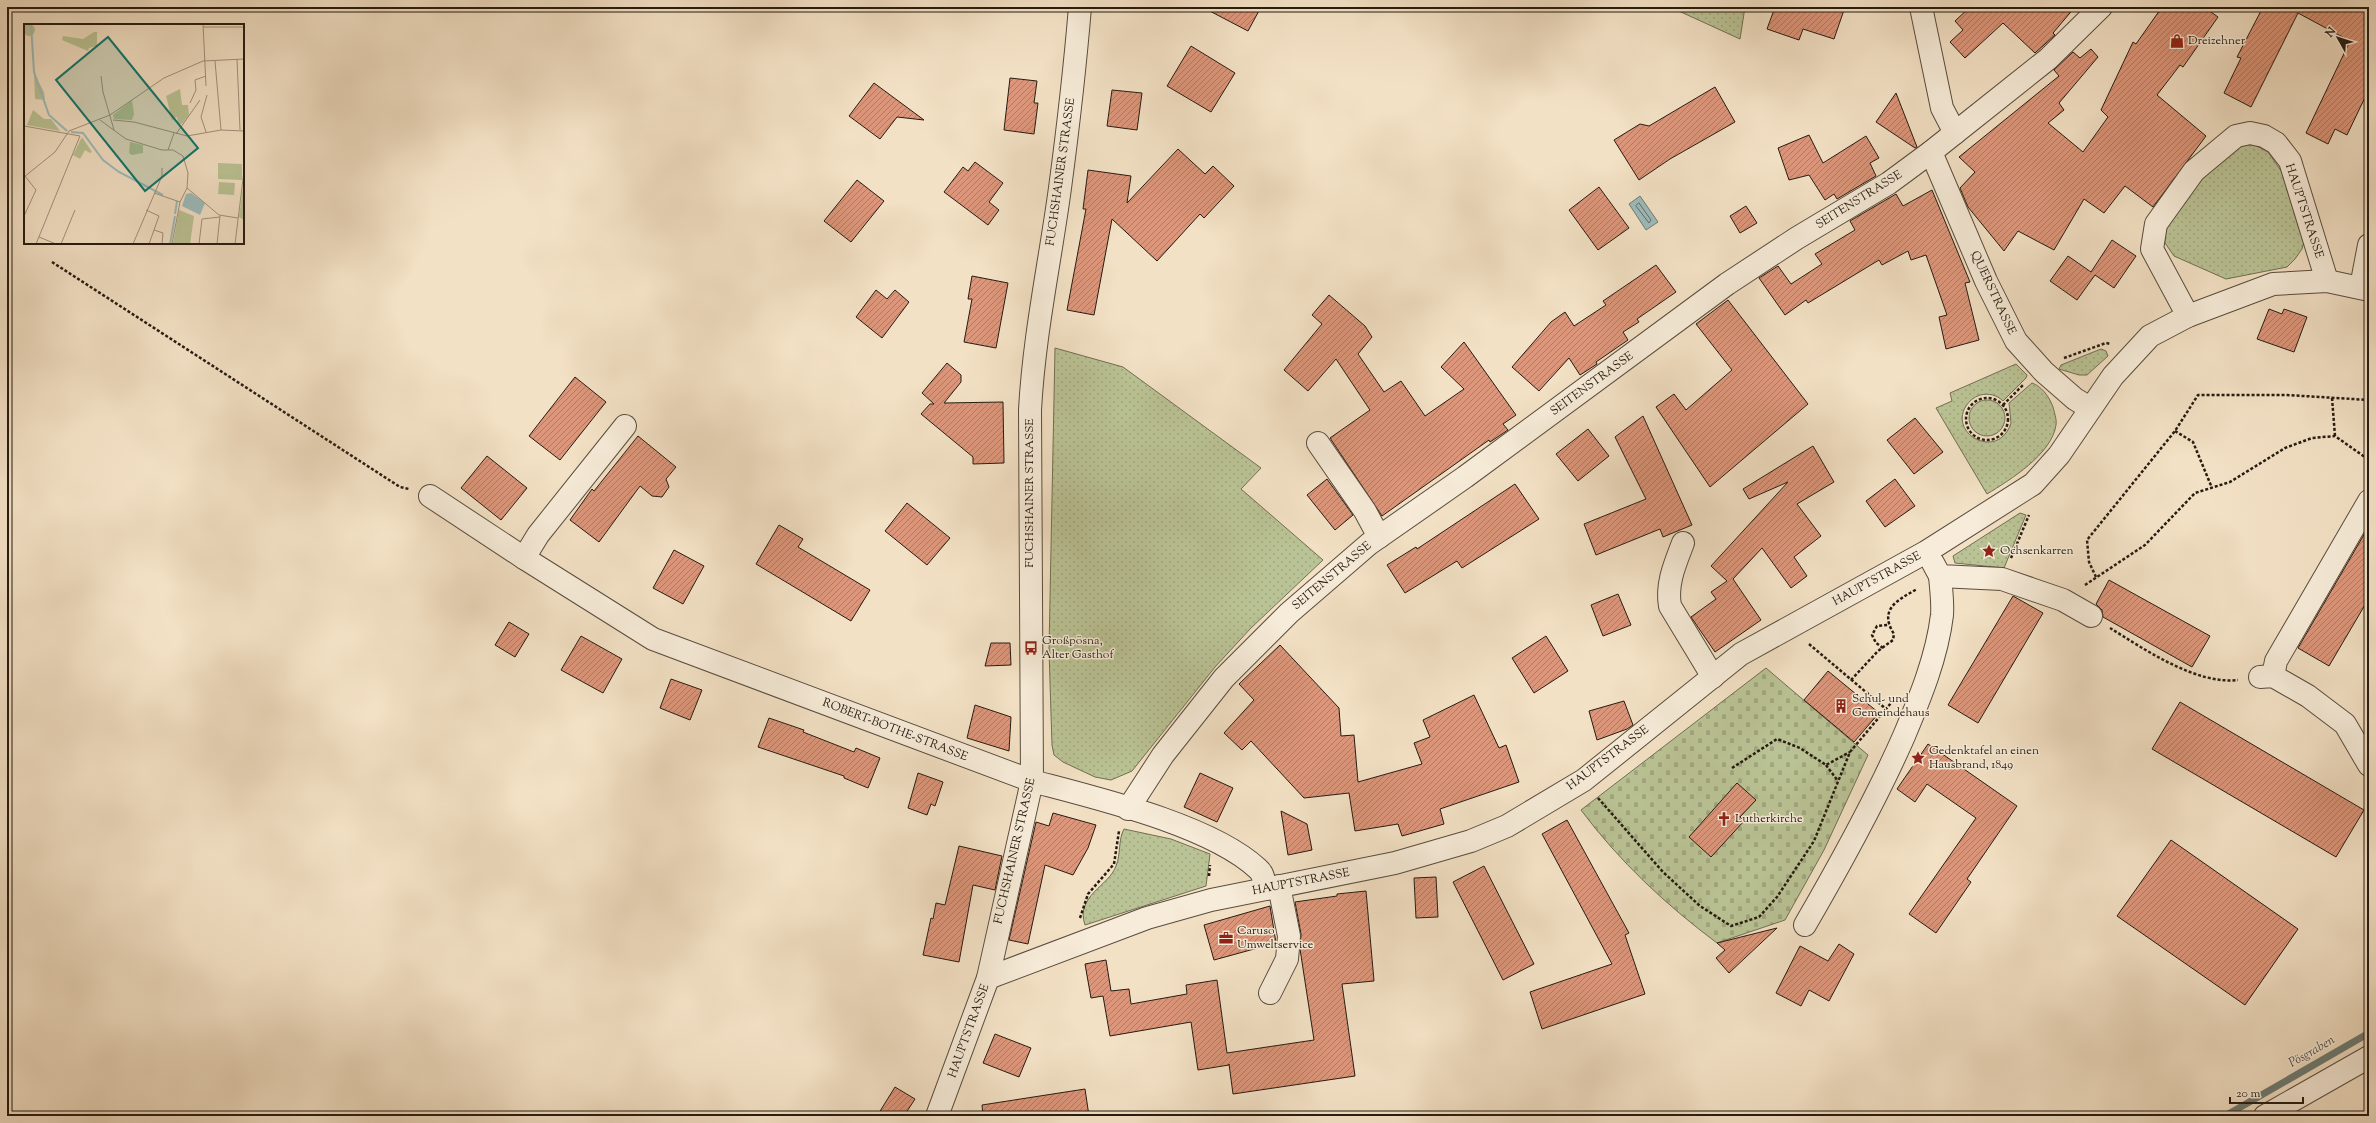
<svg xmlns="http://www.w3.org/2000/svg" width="2376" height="1123" viewBox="0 0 2376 1123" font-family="'Sorts Mill Goudy',serif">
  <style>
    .grass { fill: url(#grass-dots); stroke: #706f53 }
    .cemetery { fill: url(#cemetery-stones); stroke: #706f53 }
    .water { fill: #9dbcbb; stroke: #6d7c77 }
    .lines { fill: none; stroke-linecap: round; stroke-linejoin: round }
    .shore { stroke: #626c66; stroke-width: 1 }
    .stream { stroke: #6d7c77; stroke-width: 7 }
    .building { fill: url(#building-hatch); stroke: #261b11 }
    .minor-casing { stroke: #594c3e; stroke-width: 24 }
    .path { stroke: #261b11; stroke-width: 2.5; stroke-dasharray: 3 2; stroke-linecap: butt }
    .minor { stroke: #f7ecd9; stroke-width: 22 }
    .labels { text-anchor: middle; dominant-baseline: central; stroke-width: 3; stroke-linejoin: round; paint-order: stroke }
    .poi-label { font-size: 12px; fill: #261b11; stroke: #f7ecd9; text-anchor: start }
    .street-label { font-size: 12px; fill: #261b11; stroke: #f7ecd9 }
    .water-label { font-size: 13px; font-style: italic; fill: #50534c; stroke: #f7ecd9 }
    .inset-river { fill: none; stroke: #9dbcbb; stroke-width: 2 }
    .inset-road { fill: none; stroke: #a1927d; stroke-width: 1 }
    .view { fill: #0f766e; fill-opacity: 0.15; stroke: #0f766e; stroke-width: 2 }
    .inset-edge { fill: none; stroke: #261b11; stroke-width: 2 }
  </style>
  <defs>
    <pattern id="grass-dots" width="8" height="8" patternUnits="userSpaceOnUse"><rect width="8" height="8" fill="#bac395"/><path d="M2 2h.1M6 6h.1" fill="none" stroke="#a0a77f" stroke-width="1.8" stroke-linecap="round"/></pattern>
    <pattern id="cemetery-stones" width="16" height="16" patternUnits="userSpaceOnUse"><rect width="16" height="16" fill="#bac395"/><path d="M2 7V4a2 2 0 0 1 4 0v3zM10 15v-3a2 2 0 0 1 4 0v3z" fill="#a0a77f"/></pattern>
    <pattern id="building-hatch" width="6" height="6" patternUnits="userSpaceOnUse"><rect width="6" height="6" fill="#dc967b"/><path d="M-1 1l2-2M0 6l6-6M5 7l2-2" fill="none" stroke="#b27a63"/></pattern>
  </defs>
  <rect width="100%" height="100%" fill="#f3e1c5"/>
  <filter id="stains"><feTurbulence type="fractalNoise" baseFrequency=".005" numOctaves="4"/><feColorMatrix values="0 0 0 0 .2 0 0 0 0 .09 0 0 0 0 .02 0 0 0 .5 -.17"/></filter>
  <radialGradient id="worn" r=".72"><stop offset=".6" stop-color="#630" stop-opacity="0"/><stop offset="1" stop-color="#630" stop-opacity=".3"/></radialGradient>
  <g class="grass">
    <polygon points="1670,7 1745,7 1740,39"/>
    <polygon points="2249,142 2268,152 2286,178 2305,238 2302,249 2295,259 2287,267 2226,279 2174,256 2165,243 2164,225 2200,174 2242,143"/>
    <polygon points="1055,348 1123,367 1261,468 1241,489 1323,560 1251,628 1215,667 1132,771 1111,780 1095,777 1063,762 1054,755 1052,745 1049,650"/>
    <polygon points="2101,349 2106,351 2108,356 2087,375 2079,375 2059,369 2061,365"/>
    <path d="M2016 364 2027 375 2026 378 2003 401C1997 395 1989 393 1980 395 1974 397 1969 401 1966 406 1948 435 1999 461 2011 423L2009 403 2032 383C2041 386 2049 396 2053 407 2054 412 2057 419 2056 425 2052 454 2010 480 1987 494L1936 408 1952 401 1950 393Z"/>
    <circle cx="1987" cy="418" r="18"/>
    <polygon points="2020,513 2026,515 2004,568 1955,563 1953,556"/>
    <path d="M1124 829 1171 839 1210 854 1206 886 1085 925C1075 896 1109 886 1116 866 1121 854 1118 840 1124 829Z"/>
  </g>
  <path class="cemetery" d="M1766 668 1868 755 1824 850 1785 920 1717 943C1666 905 1619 861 1581 810Z"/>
  <polygon class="water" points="1640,196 1658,222 1646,230 1629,204"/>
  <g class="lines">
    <polygon class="shore" points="1639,203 1651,220 1649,223 1636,206"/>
    <polyline class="stream" points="2225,1116 2369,1033"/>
  </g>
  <g class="building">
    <polygon points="1202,7 1261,7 1248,31"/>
    <polygon points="1775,7 1845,7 1834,39 1803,29 1799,40 1767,29"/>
    <polygon points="1970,7 2075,7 2053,33 2055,35 2035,53 2003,23 1965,58 1950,42 1963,30 1955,21"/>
    <polygon points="2162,7 2204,7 2218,17 2183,67 2180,65 2157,95 2206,136 2153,207 2125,186 2104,213 2084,199 2054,250 2018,231 2004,251 1968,207 1960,188 1975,172 1959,157 2059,76 2054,70 2073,52 2080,58 2091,49 2098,57 2059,103 2064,110 2048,123 2083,152 2108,117 2101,110 2133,42 2136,44"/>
    <polygon points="2263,7 2369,7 2369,89 2347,135 2335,129 2328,144 2306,133 2350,41 2298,13 2251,107 2224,93 2241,58 2237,57"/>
    <polygon points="1191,46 1235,73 1211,112 1167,86"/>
    <polygon points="1010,78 1037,81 1034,103 1038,103 1034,134 1004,130"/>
    <polygon points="874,83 924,120 897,117 880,139 849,116"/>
    <polygon points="1715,87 1735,122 1670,159 1639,180 1614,140 1640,124 1649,126"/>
    <polygon points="1112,90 1142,93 1137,130 1107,126"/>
    <polygon points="1896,93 1917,147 1915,148 1876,122"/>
    <polygon points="1809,135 1823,163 1866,136 1879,158 1870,163 1876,176 1837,199 1834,194 1825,200 1809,175 1789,180 1778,148"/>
    <polygon points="1178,149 1205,174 1213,166 1234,186 1204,218 1200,214 1157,261 1112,219 1094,315 1067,310 1086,209 1083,209 1088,170 1131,176 1127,203"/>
    <polygon points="975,162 1003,183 989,202 999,210 988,225 944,192 963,167 968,171"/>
    <polygon points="857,180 884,201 851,242 824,221"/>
    <polygon points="1599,187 1629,228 1598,250 1569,210"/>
    <polygon points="1932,190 1970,282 1965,283 1979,340 1946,349 1939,317 1947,315 1926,255 1911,260 1908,251 1882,265 1879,260 1808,303 1806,300 1785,315 1759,278 1778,266 1791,284 1822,264 1815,254 1855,230 1850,221 1896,194 1903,206"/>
    <polygon points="1746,206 1757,223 1740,233 1730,216"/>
    <polygon points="2112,240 2136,256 2114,288 2095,275 2077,300 2050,281 2068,256 2091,272"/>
    <polygon points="1656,265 1676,292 1637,319 1639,322 1623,332 1628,340 1596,362 1597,364 1580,375 1569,358 1539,391 1512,367 1551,322 1565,312 1574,326 1606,305 1603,301"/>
    <polygon points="972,276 1008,283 996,348 964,342 972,299 968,299"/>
    <polygon points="876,290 887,299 895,290 909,302 882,338 856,317"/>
    <polygon points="1329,295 1365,326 1372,337 1358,354 1384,392 1401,381 1425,416 1464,389 1441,367 1464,342 1516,415 1503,424 1508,430 1490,442 1489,440 1382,516 1330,438 1370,410 1336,359 1308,391 1284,370 1322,324 1312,315"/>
    <polygon points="1728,300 1808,404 1710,487 1656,407 1674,394 1686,410 1732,370 1696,324"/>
    <polygon points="2269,309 2282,314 2284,309 2307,317 2294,352 2257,339"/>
    <polygon points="947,363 961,375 961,382 944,403 1003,402 1004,463 973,464 973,457 921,414 930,404 934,404 922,393"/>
    <polygon points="575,377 606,402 560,460 529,436"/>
    <polygon points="1643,416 1692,525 1663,537 1660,529 1596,555 1584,524 1646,499 1615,437"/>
    <polygon points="1915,418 1943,452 1914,474 1887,440"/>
    <polygon points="1588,429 1609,456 1578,481 1556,454"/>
    <polygon points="638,436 676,467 666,479 669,487 662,497 652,496 640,486 599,542 570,520 592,489 594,491"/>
    <polygon points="1813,446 1834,482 1797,504 1821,536 1794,557 1807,576 1791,588 1762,548 1733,579 1761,620 1715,652 1691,617 1716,599 1711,592 1727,581 1711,566 1788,482 1749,499 1743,489"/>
    <polygon points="487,456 527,488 501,520 461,488"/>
    <polygon points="1327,479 1353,515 1335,530 1307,495"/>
    <polygon points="1895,479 1915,506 1885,527 1866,501"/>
    <polygon points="1515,484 1539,519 1462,568 1457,561 1405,593 1387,565 1416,547 1417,549"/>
    <polygon points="907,503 950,538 927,565 885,531"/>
    <polygon points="779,525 803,539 798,547 870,590 851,621 756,564"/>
    <polygon points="2369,526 2369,598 2329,666 2298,648"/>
    <polygon points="674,550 704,566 683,604 653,588"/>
    <polygon points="2109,580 2210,636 2192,667 2103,617 2102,610 2096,604"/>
    <polygon points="1618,594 1631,625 1603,636 1591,605"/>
    <polygon points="2013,596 2043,613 1978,723 1948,705"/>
    <polygon points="509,622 529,634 515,657 495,645"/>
    <polygon points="581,636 622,659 603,693 561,670"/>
    <polygon points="1546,636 1568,671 1534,693 1512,658"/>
    <polygon points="991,643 1010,643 1011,665 985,666"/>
    <polygon points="1280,645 1339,708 1341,736 1354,735 1358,782 1422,764 1414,743 1430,737 1423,720 1474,695 1499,748 1506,745 1519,782 1440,809 1444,824 1402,836 1398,824 1355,831 1349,793 1304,798 1251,741 1242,750 1224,733 1254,700 1239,684"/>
    <polygon points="1828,671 1879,713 1854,742 1804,700"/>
    <polygon points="671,679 702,690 690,720 660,708"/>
    <polygon points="1624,701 1633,725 1627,729 1597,740 1589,711"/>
    <polygon points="2180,702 2364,810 2336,857 2152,749"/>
    <polygon points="975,705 1011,717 1009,751 967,738"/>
    <polygon points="769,718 804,730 803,732 854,752 856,748 880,758 868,788 844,778 844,776 758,747"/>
    <polygon points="1928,744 2017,806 1967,879 1971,882 1936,933 1909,914 1976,818 1927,784 1915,802 1897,789"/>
    <polygon points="918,773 943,782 935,806 931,804 927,815 908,808"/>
    <polygon points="1200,773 1233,788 1217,822 1184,807"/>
    <polygon points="1737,783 1756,800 1740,817 1744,821 1711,857 1689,837"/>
    <polygon points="1281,811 1307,824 1312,850 1288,855"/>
    <polygon points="1053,813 1096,825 1088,848 1073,875 1045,865 1028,944 1009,940 1036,822 1049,826"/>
    <polygon points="1567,820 1629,933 1625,935 1645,994 1542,1029 1530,992 1612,964 1542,834"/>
    <polygon points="2171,840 2298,929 2245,1005 2117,916"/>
    <polygon points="959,846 1002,856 995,890 973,885 959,962 923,955 931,918 933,919 936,903 945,905"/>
    <polygon points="1484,866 1534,964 1503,980 1453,882"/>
    <polygon points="1436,877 1438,917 1416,918 1414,878"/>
    <polygon points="1366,891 1374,981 1342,984 1355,1076 1233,1094 1229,1064 1229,1065 1198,1070 1191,1022 1110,1036 1103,996 1091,998 1085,964 1106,960 1111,991 1129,989 1131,1004 1187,994 1186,985 1217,980 1227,1053 1314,1040 1300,949 1301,934 1295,902 1337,896 1337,894"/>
    <polygon points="1270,906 1276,943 1214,960 1204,925"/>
    <polygon points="1777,928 1729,973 1716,958 1725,950 1717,943"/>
    <polygon points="1839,944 1854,954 1829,1001 1809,990 1801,1006 1776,993 1800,946 1828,961"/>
    <polygon points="995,1034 1031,1048 1019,1077 983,1063"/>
    <polygon points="895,1087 915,1099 904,1116 877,1116"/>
    <polygon points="1085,1089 1089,1116 983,1116 982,1105"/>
  </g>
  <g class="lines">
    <defs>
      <g id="minor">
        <polyline points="1921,7 1942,108 1955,133"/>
        <polyline points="1931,152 1986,281 2016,341 2044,372 2075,399 2090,408"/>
        <polyline points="2361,287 2369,245"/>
        <polyline points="2188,316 2152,249 2156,224 2194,171 2236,136 2250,133 2264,136 2276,143 2290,161 2327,281"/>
        <polyline points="1318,443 1365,511 1379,537"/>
        <path d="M430 496 524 558 653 639 1032 781C1096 798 1211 825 1258 869 1264 874 1264 882 1266 889"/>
        <path d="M1683 543C1675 564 1666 584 1670 606L1713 677"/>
        <polyline points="524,558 538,535 625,426"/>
        <polyline points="1933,563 1940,576 2002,579 2063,600 2091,616"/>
        <polyline points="2273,676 2276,661 2369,501"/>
        <polyline points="2260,677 2273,676 2308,696 2345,724 2369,765"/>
        <polyline points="1128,809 1163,755 1224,678 1289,613 1369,544 1465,477 1727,284 1797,238 1889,183 1931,152 2048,59 2101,7"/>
        <path d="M1805 925C1841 863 1875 802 1904 736 1920 698 1937 657 1942 615 1943 603 1941 588 1940 576"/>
        <polyline points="988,978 1147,918 1211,900 1395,863 1471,841 1507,826 1584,780 1741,654 1926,552 2033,484 2059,455 2113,376 2150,336 2188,316 2273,284 2327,281 2369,290"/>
        <polyline points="1270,993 1287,959 1289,936 1279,886"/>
        <path d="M937 1116 988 978 1032 781 1030 410C1034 335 1050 262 1060 188 1068 128 1075 67 1080 7"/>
        <polyline points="2265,1116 2369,1057"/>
      </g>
    </defs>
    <use href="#minor" class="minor-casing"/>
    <g class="path">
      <polyline points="52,262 400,487 409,489"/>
      <polyline points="2064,358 2106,343 2111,344"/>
      <circle cx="1987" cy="419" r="21"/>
      <polyline points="2332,398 2335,436"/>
      <polyline points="2003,405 2024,384"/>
      <polyline points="2175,431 2193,442 2212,488"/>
      <polyline points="2011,558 2029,515"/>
      <polyline points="2096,577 2089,562 2087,540 2175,431 2198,395 2287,395 2369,400"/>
      <polyline points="2085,585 2145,545 2195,493 2230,482 2285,448 2312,438 2335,436 2369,460"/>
      <path d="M2110 628C2144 649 2196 685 2238 680"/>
      <polyline points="1809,644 1886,709"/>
      <polyline points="1883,648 1876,643 1872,635 1877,626 1888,625"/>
      <path d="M1851 680 1878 651 1893 640 1894 634C1878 609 1898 600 1917 589"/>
      <polyline points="1826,765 1838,781"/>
      <polyline points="1732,768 1777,739 1800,748 1826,765 1850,752"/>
      <polyline points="1598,798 1663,872 1700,906 1731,926 1759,917 1777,897 1814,841 1850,752 1891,703"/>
      <polyline points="1209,876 1210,865"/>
      <polyline points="1080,918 1088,894 1114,864 1119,831"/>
    </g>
    <use href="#minor" class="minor"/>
  </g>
  <defs>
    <symbol id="shop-bare" viewBox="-9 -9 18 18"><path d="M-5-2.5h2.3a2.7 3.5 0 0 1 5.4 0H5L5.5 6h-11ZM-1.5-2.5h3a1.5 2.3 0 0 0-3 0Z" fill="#8f2418" stroke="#f7ecd9" stroke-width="2.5" paint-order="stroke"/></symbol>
    <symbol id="sight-bare" viewBox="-9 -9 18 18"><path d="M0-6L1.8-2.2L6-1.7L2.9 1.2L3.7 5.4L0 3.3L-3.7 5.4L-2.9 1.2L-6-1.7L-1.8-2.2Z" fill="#8f2418" stroke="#f7ecd9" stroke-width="2.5" paint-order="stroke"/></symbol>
    <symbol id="bus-bare" viewBox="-9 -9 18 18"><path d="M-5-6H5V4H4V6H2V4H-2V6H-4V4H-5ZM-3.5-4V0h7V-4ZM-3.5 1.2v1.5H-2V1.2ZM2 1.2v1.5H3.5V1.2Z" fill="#8f2418" stroke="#f7ecd9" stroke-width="2.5" paint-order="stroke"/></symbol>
    <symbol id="building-bare" viewBox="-9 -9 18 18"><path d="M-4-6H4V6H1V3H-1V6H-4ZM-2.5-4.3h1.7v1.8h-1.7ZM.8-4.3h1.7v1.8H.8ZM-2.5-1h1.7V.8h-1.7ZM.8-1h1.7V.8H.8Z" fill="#8f2418" stroke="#f7ecd9" stroke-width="2.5" paint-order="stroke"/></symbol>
    <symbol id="church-bare" viewBox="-9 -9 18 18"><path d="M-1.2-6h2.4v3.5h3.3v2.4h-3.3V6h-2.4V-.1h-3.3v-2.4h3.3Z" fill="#8f2418" stroke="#f7ecd9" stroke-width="2.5" paint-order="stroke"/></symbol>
    <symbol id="office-bare" viewBox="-9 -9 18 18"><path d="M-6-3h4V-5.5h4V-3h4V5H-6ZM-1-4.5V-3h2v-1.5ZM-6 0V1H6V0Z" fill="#8f2418" stroke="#f7ecd9" stroke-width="2.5" paint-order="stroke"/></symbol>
  </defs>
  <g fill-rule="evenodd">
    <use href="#shop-bare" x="2167" y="31" width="20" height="20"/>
    <use href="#sight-bare" x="1979" y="541" width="20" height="20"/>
    <use href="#bus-bare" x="1021" y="638" width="20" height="20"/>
    <use href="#building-bare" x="1831" y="696" width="20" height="20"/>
    <use href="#sight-bare" x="1908" y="748" width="20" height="20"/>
    <use href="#church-bare" x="1714" y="809" width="20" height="20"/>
    <use href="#office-bare" x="1216" y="928" width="20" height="20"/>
  </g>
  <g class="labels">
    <g class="poi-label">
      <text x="2188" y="41">Dreizehner</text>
      <text x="2000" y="551">Ochsenkarren</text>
      <text x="1042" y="641">Großpösna,<tspan x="1042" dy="14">Alter Gasthof</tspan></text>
      <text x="1852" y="699">Schul- und<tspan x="1852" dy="14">Gemeindehaus</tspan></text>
      <text x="1929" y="751">Gedenktafel an einen<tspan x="1929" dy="14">Hausbrand, 1849</tspan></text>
      <text x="1735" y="819">Lutherkirche</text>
      <text x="1237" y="931">Caruso<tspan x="1237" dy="14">Umweltservice</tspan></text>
    </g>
    <g class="street-label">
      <text transform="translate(1061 172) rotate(-82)">FUCHSHAINER STRASSE</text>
      <text transform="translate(1859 200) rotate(-32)">SEITENSTRASSE</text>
      <text transform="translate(2304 211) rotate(72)">HAUPTSTRASSE</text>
      <text transform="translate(1993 293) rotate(65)">QUERSTRASSE</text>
      <text transform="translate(1592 384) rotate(-36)">SEITENSTRASSE</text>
      <text transform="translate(1030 493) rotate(-90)">FUCHSHAINER STRASSE</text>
      <text transform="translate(1332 576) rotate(-40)">SEITENSTRASSE</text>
      <text transform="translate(1877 579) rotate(-29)">HAUPTSTRASSE</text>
      <text transform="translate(895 730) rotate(21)">ROBERT-BOTHE-STRASSE</text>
      <text transform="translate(1608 758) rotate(-37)">HAUPTSTRASSE</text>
      <text transform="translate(1015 851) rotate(-77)">FUCHSHAINER STRASSE</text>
      <text transform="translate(1301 882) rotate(-11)">HAUPTSTRASSE</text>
      <text transform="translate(969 1031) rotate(-70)">HAUPTSTRASSE</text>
    </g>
    <g class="water-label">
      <text transform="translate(2312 1052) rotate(-30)">Pösgraben</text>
    </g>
  </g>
  <g transform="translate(24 24)">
    <rect width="220" height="220" fill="#f3e1c5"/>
    <path d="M-1 6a6 6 0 1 1 12 0a6 6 0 1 1-12 0ZM156 65 158 81H164L165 91 158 100H154L153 93 148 96 142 72ZM108 76 110 90 108 96 90 95 89 91ZM9 86 20 95H27L36 107 3 101ZM58 113 68 128 66 129 61 126 56 135 49 131ZM220 156V196L215 193ZM155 186 170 192 166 220H149Z" fill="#bac395"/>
    <path d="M70 8H73V22L65 24 64 27 38 16 39 12 59 15ZM10 49 20 68 21 76 11 75Z" fill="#bac395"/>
    <path d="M106 118 119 121V129L108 131 105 129Z" fill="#bac395"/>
    <path d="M194 139 218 140V156L194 155ZM195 158 211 159 210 171 194 170Z" fill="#bac395"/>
    <path d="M167 169 181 179 176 191 158 182 162 170Z" fill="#9dbcbb"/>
    <path class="inset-river" d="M7 0 10 48 25 91 43 107M47 108 59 109 79 136 95 148 139 171M151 190 153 177M146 220 151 192"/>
    <path class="inset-road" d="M179 0 182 62M179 3H220M213 35 216 106M191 37 197 106M77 52 79 68 90 106M166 79 172 66 171 56 182 52M76 96 102 115 138 126H149L159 132 164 149 163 164 156 178 148 220M89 96 110 98 163 112 197 106 220 107M0 102 56 112 12 220M182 108 177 93 183 71M152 110 176 76M144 126 150 109M0 153 31 128 45 107 86 91 140 54 179 37 220 35M163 164 195 191 214 194M130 169 156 178M122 186 135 192 125 220M0 192 12 166 1 152M130 206 139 209 138 220M15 213 32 220M37 220 51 186M109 220 138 152V144M175 220 178 195 196 193M193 220 196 192M211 220 220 147"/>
    <path class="view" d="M84 13 174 124 121 167 32 56Z"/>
    <rect width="220" height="220" class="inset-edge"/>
  </g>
  <rect width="2376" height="1123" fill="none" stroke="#f3e1c5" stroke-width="24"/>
  <rect x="8" y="8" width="2360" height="1107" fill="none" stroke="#261b11" stroke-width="2"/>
  <rect x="12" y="12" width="2352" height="1099" fill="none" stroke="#261b11"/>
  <g transform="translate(2338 38) rotate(309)" stroke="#f7ecd9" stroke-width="3" paint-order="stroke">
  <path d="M0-3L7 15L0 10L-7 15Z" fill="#261b11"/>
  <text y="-6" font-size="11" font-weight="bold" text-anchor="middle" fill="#261b11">N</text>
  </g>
  <path d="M2230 1097v6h73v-6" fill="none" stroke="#261b11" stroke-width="2"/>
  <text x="2236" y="1097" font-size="12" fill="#261b11" stroke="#f7ecd9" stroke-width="3" paint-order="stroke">20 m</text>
  <rect width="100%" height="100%" filter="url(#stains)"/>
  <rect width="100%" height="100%" fill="url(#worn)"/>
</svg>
